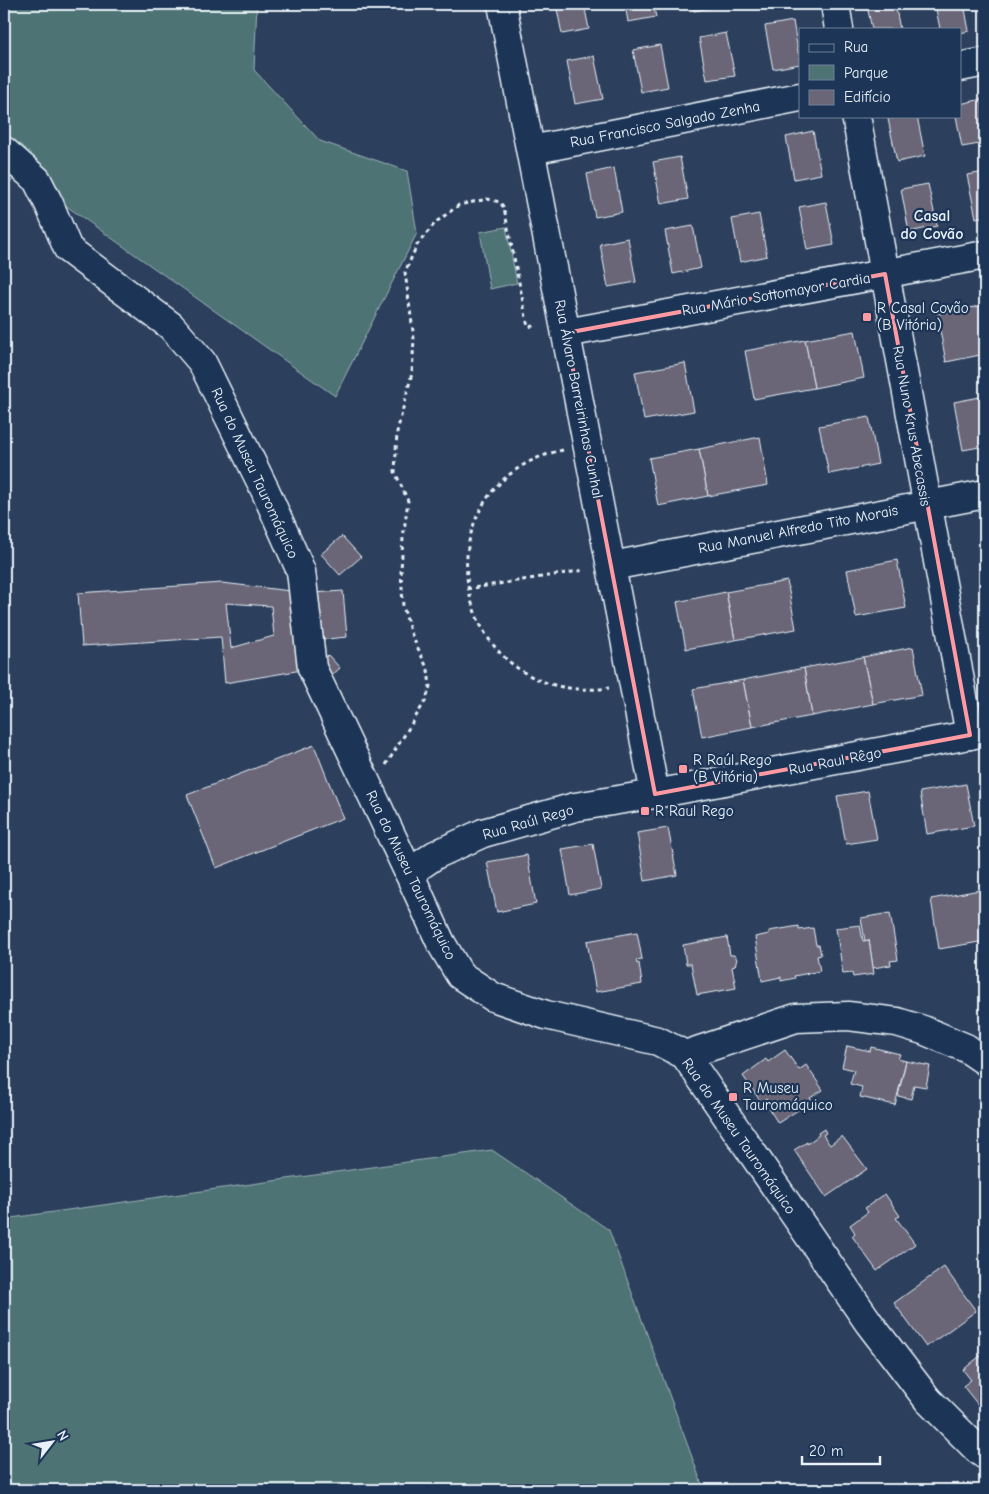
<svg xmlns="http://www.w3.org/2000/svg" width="989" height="1494" viewBox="0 0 989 1494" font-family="'Comic Neue',sans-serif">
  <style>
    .green { fill: #4e7375; stroke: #9bb2b6 }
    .building { fill: #6a6677; stroke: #e8f1f8; fill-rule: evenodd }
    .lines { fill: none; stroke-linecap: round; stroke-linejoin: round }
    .street-casing { stroke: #e8f1f8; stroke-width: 31 }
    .secondary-casing { stroke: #e8f1f8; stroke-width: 31 }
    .path { stroke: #e8f1f8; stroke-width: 3; stroke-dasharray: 4 4; stroke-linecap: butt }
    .street { stroke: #1d3557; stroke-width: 28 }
    .secondary { stroke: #1d3557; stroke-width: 28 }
    .marked { fill: none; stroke: #ff9aa2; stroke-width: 4; stroke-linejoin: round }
    .poi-dot { fill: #ff9aa2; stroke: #1d3557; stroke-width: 2 }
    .labels { text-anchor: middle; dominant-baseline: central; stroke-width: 4.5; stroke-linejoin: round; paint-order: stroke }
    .street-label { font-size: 15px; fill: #e8f1f8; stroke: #1d3557 }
    .poi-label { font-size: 15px; fill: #e8f1f8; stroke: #1d3557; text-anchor: start }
    .neighbourhood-label { font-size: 16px; font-weight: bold; fill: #e8f1f8; stroke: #1d3557 }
  </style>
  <rect width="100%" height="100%" fill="#2c3f5d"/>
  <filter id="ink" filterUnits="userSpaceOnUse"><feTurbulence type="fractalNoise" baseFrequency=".02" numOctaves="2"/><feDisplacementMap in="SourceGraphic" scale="10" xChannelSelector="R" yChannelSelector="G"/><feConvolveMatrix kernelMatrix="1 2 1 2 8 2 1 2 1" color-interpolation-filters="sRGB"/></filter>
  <g filter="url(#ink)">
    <g class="green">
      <polygon points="4,4 257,4 254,70 320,141 407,171 417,233 335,396 21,174 4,186"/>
      <polygon points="506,227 517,283 490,289 480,232"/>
      <polygon points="492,1150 609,1230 704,1490 4,1490 4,1219"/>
    </g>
    <g class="building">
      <polygon points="556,4 584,4 589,29 562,34"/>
      <polygon points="625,4 653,4 656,17 628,22"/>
      <polygon points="692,4 721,4 721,6 694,11"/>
      <polygon points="879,4 895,4 900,29 872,29 867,6"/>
      <polygon points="935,4 964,4 969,31 960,33 960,29 940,29"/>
      <polygon points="793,21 800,64 773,69 765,26"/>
      <polygon points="726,33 735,76 707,80 699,38"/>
      <polygon points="660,45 668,87 641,92 633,50"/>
      <polygon points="594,56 603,99 575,104 567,61"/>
      <polygon points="982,99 985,119 985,143 962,147 956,116 960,116 960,104"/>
      <polygon points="901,116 917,116 925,156 897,162 888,119"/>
      <polygon points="813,131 821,174 794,179 786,137"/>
      <polygon points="680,157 688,199 661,204 653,162"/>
      <polygon points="614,168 622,212 595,217 587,174"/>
      <polygon points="985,172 985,216 976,218 967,175"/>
      <polygon points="928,184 937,226 909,232 901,189"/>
      <polygon points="826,202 834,245 807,250 799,207"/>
      <polygon points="759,214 767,256 740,262 732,219"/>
      <polygon points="693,226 701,268 673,274 665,231"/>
      <polygon points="628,238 636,282 608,287 600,244"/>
      <polygon points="985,305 985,354 946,362 937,314"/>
      <polygon points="855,331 864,378 814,388 805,340"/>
      <polygon points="805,340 814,388 754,399 745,351"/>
      <polygon points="685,363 694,411 644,420 635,372"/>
      <polygon points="985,396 985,446 963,450 954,402"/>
      <polygon points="869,417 878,464 829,474 819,426"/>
      <polygon points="760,437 768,485 708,496 699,449"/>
      <polygon points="699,449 708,496 658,506 649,458"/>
      <polygon points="342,536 361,557 340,575 321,554"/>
      <polygon points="985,546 985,574 980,547"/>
      <polygon points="897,560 906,608 856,617 847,570"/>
      <polygon points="787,581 796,629 735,640 726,592"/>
      <path d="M222 583 299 592 302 670 225 683 221 637 82 646 78 593ZM226 603 271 606 274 636 231 648Z"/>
      <polygon points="343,591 347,637 317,640 313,593"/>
      <polygon points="726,592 735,640 686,649 677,602"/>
      <polygon points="913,647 922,695 873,704 863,657"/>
      <polygon points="328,655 340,668 329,678 317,664"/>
      <polygon points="863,657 873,704 812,716 804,668"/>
      <polygon points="804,668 812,716 752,727 743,680"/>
      <polygon points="743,680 752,727 702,737 693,689"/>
      <polygon points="314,745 343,818 216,868 187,795"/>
      <polygon points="966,784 974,826 927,834 920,792"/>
      <polygon points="868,791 877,839 846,844 837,796"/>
      <polygon points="668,828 677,875 645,881 637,833"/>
      <polygon points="593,844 601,889 570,895 562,849"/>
      <polygon points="527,855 536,904 497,912 487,862"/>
      <polygon points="980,890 985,918 985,941 939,949 931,899"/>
      <polygon points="890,913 898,960 890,961 891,965 873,968 869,940 865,941 861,918"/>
      <polygon points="860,925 863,941 869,940 874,974 853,977 852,973 843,974 836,928"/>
      <polygon points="799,926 799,930 813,928 816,945 819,945 821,955 817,956 820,971 794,976 795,978 781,981 781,977 762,981 755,937 769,934 769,931"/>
      <polygon points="637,932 642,959 636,960 637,964 639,963 642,984 596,992 587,941"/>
      <polygon points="727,937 730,955 734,955 737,959 735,966 732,967 736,988 697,995 691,964 686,964 683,945"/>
      <polygon points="847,1046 870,1051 871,1047 900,1054 898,1059 906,1061 895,1105 860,1097 862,1087 850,1084 854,1070 842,1067"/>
      <polygon points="785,1050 799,1070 806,1065 823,1090 810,1098 812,1101 778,1123 769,1109 771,1107 766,1099 761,1102 743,1076 766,1059 768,1062"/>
      <polygon points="906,1061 930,1066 926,1087 914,1085 911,1099 898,1096"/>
      <polygon points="824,1129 826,1133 823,1135 830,1145 842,1136 867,1169 826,1197 794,1150 807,1142 807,1144 819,1135 818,1133"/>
      <polygon points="885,1194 900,1216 896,1218 915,1244 877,1271 852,1236 855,1233 850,1225 868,1212 865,1208"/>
      <polygon points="944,1267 976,1311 926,1347 894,1303"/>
      <polygon points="980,1356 984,1362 985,1361 985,1409 982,1405 979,1406 963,1386 971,1380 963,1370"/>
    </g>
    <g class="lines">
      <defs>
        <g id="street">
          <polyline points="502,4 655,794"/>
          <polyline points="835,4 839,29"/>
          <polyline points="960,67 985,62"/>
          <polyline points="856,116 970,735"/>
          <polyline points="531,150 800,97"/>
          <polyline points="4,151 37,180 49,204 68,249 171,326 202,362 265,490 301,571 312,668 409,873 435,855 483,833 575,807 655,794 985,732"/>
          <polyline points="566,333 985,255"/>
          <polyline points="612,566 985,494"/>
          <polyline points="685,1055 796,1018 848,1016 897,1022 923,1030 966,1048 985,1061"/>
        </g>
        <polyline id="secondary" points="409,873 441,943 460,975 493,997 546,1015 658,1041 685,1055 869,1323 928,1400 978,1450 985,1455"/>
      </defs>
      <use href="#street" class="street-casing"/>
      <use href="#secondary" class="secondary-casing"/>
      <g class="path">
        <path d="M563 450C411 483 448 709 609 688"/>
        <polyline points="467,589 585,570"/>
        <polyline points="386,765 426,700 430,686 428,670 410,631 403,606 401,570 403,538 408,501 395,472 397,432 412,373 414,339 405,272 417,245 436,222 459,205 487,199 500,202 504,208 528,327 537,325"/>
      </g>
      <use href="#street" class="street"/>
      <use href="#secondary" class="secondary"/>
    </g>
  </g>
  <path class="marked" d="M885 274 970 735 655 794 566 333Z"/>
  <g class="poi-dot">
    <rect x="862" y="312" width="10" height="10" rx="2.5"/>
    <rect x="678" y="764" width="10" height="10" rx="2.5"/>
    <rect x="640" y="806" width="10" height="10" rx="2.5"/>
    <rect x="728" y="1092" width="10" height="10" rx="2.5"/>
  </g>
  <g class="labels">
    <g class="street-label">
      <text transform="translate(665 124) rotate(-11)">Rua Francisco Salgado Zenha</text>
      <text transform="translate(776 294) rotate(-10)">Rua Mário Sottomayor Cardia</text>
      <text transform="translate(579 399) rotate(79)">Rua Álvaro Barreirinhas Cunhal</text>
      <text transform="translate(912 426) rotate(80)">Rua Nuno Krus Abecassis</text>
      <text transform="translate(255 473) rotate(65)">Rua do Museu Tauromáquico</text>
      <text transform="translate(798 529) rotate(-11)">Rua Manuel Alfredo Tito Morais</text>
      <text transform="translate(835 761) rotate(-11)">Rua Raul Rêgo</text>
      <text transform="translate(528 822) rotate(-16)">Rua Raúl Rego</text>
      <text transform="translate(411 875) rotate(64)">Rua do Museu Tauromáquico</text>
      <text transform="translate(739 1136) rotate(55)">Rua do Museu Tauromáquico</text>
    </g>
    <g class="poi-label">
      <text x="877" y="308">R Casal Covão<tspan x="877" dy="17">(B Vitória)</tspan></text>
      <text x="693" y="760">R Raúl Rego<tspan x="693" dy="17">(B Vitória)</tspan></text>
      <text x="655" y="811">R Raul Rego</text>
      <text x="743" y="1088">R Museu<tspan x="743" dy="17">Tauromáquico</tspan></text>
    </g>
    <g class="neighbourhood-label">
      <text x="932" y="216">Casal<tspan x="932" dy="18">do Covão</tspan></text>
    </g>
  </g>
  <rect width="989" height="1494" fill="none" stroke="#1d3557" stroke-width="20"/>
  <rect x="10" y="10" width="969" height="1474" fill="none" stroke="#e8f1f8" stroke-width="2" filter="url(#ink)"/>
  <rect x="799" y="28" width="162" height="90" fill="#1d3557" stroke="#6e8097"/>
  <rect x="809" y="44" width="25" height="8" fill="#1d3557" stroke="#6e8097"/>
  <text x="844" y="52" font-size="15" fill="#e8f1f8">Rua</text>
  <rect x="809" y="65" width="25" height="15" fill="#4e7375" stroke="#6e8097"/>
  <text x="844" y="78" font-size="15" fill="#e8f1f8">Parque</text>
  <rect x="809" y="90" width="25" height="15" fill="#6a6677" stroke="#6e8097"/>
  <text x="844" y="102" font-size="15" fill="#e8f1f8">Edifício</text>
  <g transform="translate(52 1442) rotate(59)" stroke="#1d3557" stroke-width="4" paint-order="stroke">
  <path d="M0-4L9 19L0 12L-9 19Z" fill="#e8f1f8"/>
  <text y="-8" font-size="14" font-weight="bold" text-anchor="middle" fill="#e8f1f8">N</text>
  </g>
  <path d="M802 1456v8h78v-8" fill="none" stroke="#e8f1f8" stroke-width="2.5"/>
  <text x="809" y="1456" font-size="15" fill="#e8f1f8" stroke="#1d3557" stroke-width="4" paint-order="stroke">20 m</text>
</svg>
